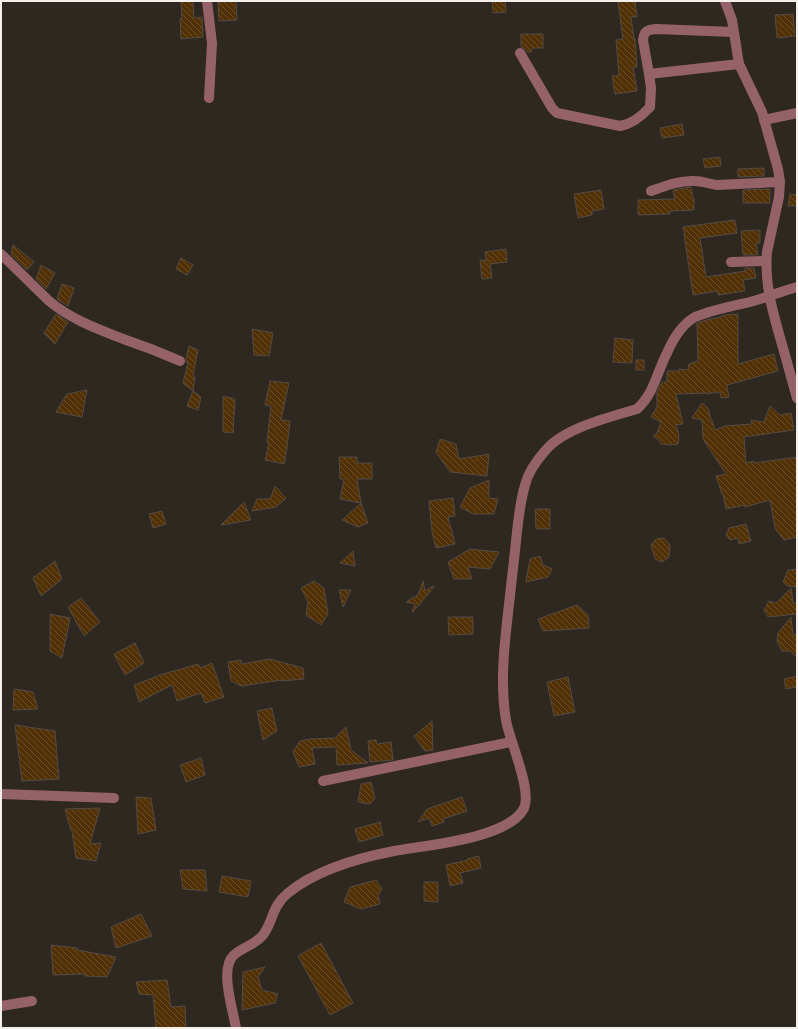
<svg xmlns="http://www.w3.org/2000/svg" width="798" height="1029" viewBox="0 0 798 1029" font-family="Karla,sans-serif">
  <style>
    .building { fill: url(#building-back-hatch); stroke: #534b44 }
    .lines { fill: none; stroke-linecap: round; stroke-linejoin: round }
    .minor { stroke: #966269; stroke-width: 10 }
  </style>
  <defs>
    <pattern id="building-back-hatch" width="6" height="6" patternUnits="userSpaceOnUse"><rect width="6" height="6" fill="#523006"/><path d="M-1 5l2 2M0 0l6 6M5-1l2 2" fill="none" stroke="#6b4e2a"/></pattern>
  </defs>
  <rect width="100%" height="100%" fill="#2e2821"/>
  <g class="building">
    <polygon points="181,1 193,1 194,18 202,17 203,37 181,39 180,19 182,19"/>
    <polygon points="236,1 237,20 219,21 218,2"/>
    <polygon points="492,1 505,1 506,12 493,13"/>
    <polygon points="624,1 635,1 637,17 631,17 634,39 635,38 637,67 633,67 637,91 615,94 612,76 619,75 616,40 623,39 618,2"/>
    <polygon points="793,14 795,36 777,38 775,15"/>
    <polygon points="521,34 543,34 543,48 532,48 531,52 527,52 524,48 521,47"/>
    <polygon points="682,124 684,135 662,138 660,128"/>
    <polygon points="720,157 721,166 705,168 703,159"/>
    <polygon points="764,168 764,176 738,177 738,169"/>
    <polygon points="691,187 693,198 694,198 694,210 670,211 670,214 638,215 638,200 675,199 673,190"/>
    <polygon points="770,189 770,203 743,203 743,190"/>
    <polygon points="601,190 604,209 592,211 592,215 578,218 574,194"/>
    <polygon points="790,194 797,195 797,206 788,206"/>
    <polygon points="735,220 737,233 700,238 706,277 745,271 745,268 754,268 756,278 743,280 745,291 718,295 718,291 693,295 683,227"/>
    <polygon points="760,230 760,243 756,243 758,255 743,255 741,231"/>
    <polygon points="13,245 34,262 27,270 11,255"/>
    <polygon points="506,249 507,262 490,264 492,278 482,279 480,260 486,261 485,252"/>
    <polygon points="181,258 193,265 187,275 176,269"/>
    <polygon points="41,265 55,273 46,289 36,279"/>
    <polygon points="62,284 74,288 68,306 57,299"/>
    <polygon points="56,314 68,322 55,344 44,333"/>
    <polygon points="738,314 738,364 774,354 778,371 727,385 729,397 721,398 720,392 707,394 708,393 676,394 683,424 676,425 679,435 678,444 671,445 661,444 658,439 653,436 657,433 661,422 651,417 657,407 657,393 662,382 667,382 667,371 679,371 679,369 688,370 689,364 698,361 697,323 710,319 721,317 721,316 724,315"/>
    <polygon points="252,329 273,333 269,356 254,355"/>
    <polygon points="615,338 633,340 632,363 613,362"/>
    <polygon points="189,346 198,350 193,376 195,377 193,391 183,383 188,363 186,362 186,359"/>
    <rect x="636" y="360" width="8" height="10"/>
    <polygon points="270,381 289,383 281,420 290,421 287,448 284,464 265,460 269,443 267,442 271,406 265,405"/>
    <polygon points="87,390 82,417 56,412 67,394"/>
    <polygon points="193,391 201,397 198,410 187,406"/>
    <polygon points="223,396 235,399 233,433 223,432"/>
    <polygon points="702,403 708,408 711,420 712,420 715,430 725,426 752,424 751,420 764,422 770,406 780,415 791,413 794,430 744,437 746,463 754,461 754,463 797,457 797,537 784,540 775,528 770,500 745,507 745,505 726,509 723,494 722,494 716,476 726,474 703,439 702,420 692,418"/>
    <polygon points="440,439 456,444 459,459 489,454 487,476 450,472 436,452"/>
    <polygon points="339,457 357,457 357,463 372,463 372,479 357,479 361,503 340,499 344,479 340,479"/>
    <polygon points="489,480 489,498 498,499 494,514 473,514 460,507 470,488"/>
    <polygon points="275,486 286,498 276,507 252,511 257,499 270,499"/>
    <polygon points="453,498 455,516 448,517 455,544 436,548 432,532 429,501"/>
    <polygon points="244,502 251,520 221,525"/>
    <polygon points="361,503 368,523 358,527 342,520"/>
    <polygon points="535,509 550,509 550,529 536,529"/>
    <polygon points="162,511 166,524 153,528 149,514"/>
    <polygon points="746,524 751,541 739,544 738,538 730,540 726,535 729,528"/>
    <polygon points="664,538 670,545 669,557 662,562 655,559 651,545 656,539"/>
    <polygon points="470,549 499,552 490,569 468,567 472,579 454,579 448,562"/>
    <polygon points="353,551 355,566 340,563"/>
    <polygon points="540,556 543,565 552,569 548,577 526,582 530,559"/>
    <polygon points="55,561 62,579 41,596 33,578"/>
    <polygon points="797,569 797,587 787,586 783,582 788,570"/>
    <polygon points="314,581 324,588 328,614 321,625 306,615 308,602 301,588"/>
    <polygon points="423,581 425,591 433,586 434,587 413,612 412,611 415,604 406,602 418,595"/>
    <polygon points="791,588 793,603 797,603 797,614 768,617 764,610 769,601 776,603"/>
    <polygon points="339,590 351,590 343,607"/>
    <polygon points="81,598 100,622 84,636 68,607"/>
    <polygon points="577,605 588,615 589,628 543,631 538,619"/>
    <polygon points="50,614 70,618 62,658 50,651"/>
    <polygon points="448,617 473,617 473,634 449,635"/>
    <polygon points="791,617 793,635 797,634 797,657 790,651 782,651 777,641 778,633"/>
    <polygon points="135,643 144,663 125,675 114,654"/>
    <polygon points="270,659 303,668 304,679 282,681 282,680 241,686 231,681 228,662 241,660 241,664"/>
    <polygon points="212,663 224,697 205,703 201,693 177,701 172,685 139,702 134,685 160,675 198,664 200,668"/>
    <polygon points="797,676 797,687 786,689 784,679"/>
    <polygon points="568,677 575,712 554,716 547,682"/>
    <polygon points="14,689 33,692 38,709 13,710"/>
    <polygon points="272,708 277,731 263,740 257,711"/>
    <polygon points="432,721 433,750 425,751 414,736"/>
    <polygon points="15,725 55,731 59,779 22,781"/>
    <polygon points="346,727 351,750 368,763 337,765 336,747 312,748 315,764 299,767 293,752 300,741 310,739 335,738"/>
    <polygon points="376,740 377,744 391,742 393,760 370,762 368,741"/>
    <polygon points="201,758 205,775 186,782 180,765"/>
    <polygon points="371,782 375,798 370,804 358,802 361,784"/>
    <polygon points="136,797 151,798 156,830 138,834"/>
    <polygon points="462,797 467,811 443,819 444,822 432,826 429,818 418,822 427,809"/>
    <polygon points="100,808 90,844 101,843 96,861 76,858 72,831 71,831 65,809"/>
    <polygon points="380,822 383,835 359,842 355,829"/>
    <polygon points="479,856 481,868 460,873 463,883 450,886 446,865 468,860 467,859"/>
    <polygon points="180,870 205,870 207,891 183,889"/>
    <polygon points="222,876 251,881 248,897 219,892"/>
    <polygon points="376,880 382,889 378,895 380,904 361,909 344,902 350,887"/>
    <polygon points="424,882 438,882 438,902 424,901"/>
    <polygon points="141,914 152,936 116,948 111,927"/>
    <polygon points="321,943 353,1003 330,1015 298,956"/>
    <polygon points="51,945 77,948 77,950 116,957 107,977 85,976 85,974 53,975"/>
    <polygon points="265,967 258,977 262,990 278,994 275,1003 242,1010 243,972"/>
    <polygon points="167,980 171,1007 185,1006 186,1028 156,1028 153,995 139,994 136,982"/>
  </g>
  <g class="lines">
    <g class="minor">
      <polyline points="207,1 212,43 209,98"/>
      <path d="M725 1 732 20 739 64 762 112 778 169 780 182 779 197 767 252C764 286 774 316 783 348 788 365 792 381 797 398"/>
      <path d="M520 53 552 108 557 113 620 126C632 124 642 116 650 107L651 88 649 74 739 64"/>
      <path d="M649 74 643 40C644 31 647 30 656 29L733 32"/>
      <polyline points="764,120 797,113"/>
      <path d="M651 191C665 186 680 180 695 181 702 181 709 184 717 185L780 182"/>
      <path d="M1 254 49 301C72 320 98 329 126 340 144 346 162 353 180 361"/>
      <polyline points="731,262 766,261"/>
      <polyline points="323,781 511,742"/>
      <polyline points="1,794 114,798"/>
      <polyline points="1,1006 32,1001"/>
      <path d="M236 1028C233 1010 219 968 234 955 243 947 255 945 263 935 274 920 271 907 288 893 316 870 358 858 394 851 427 845 505 839 523 810 534 793 509 740 506 720 500 685 504 648 508 613 510 595 512 578 514 560 517 535 518 509 525 485 528 473 537 460 545 451 563 428 610 417 637 409 654 394 657 372 667 353 673 339 681 325 695 317 699 315 704 314 709 312 723 308 737 305 750 302 766 298 781 291 797 287"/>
    </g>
  </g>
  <rect width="798" height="1029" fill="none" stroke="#f3efea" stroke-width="4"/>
</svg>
